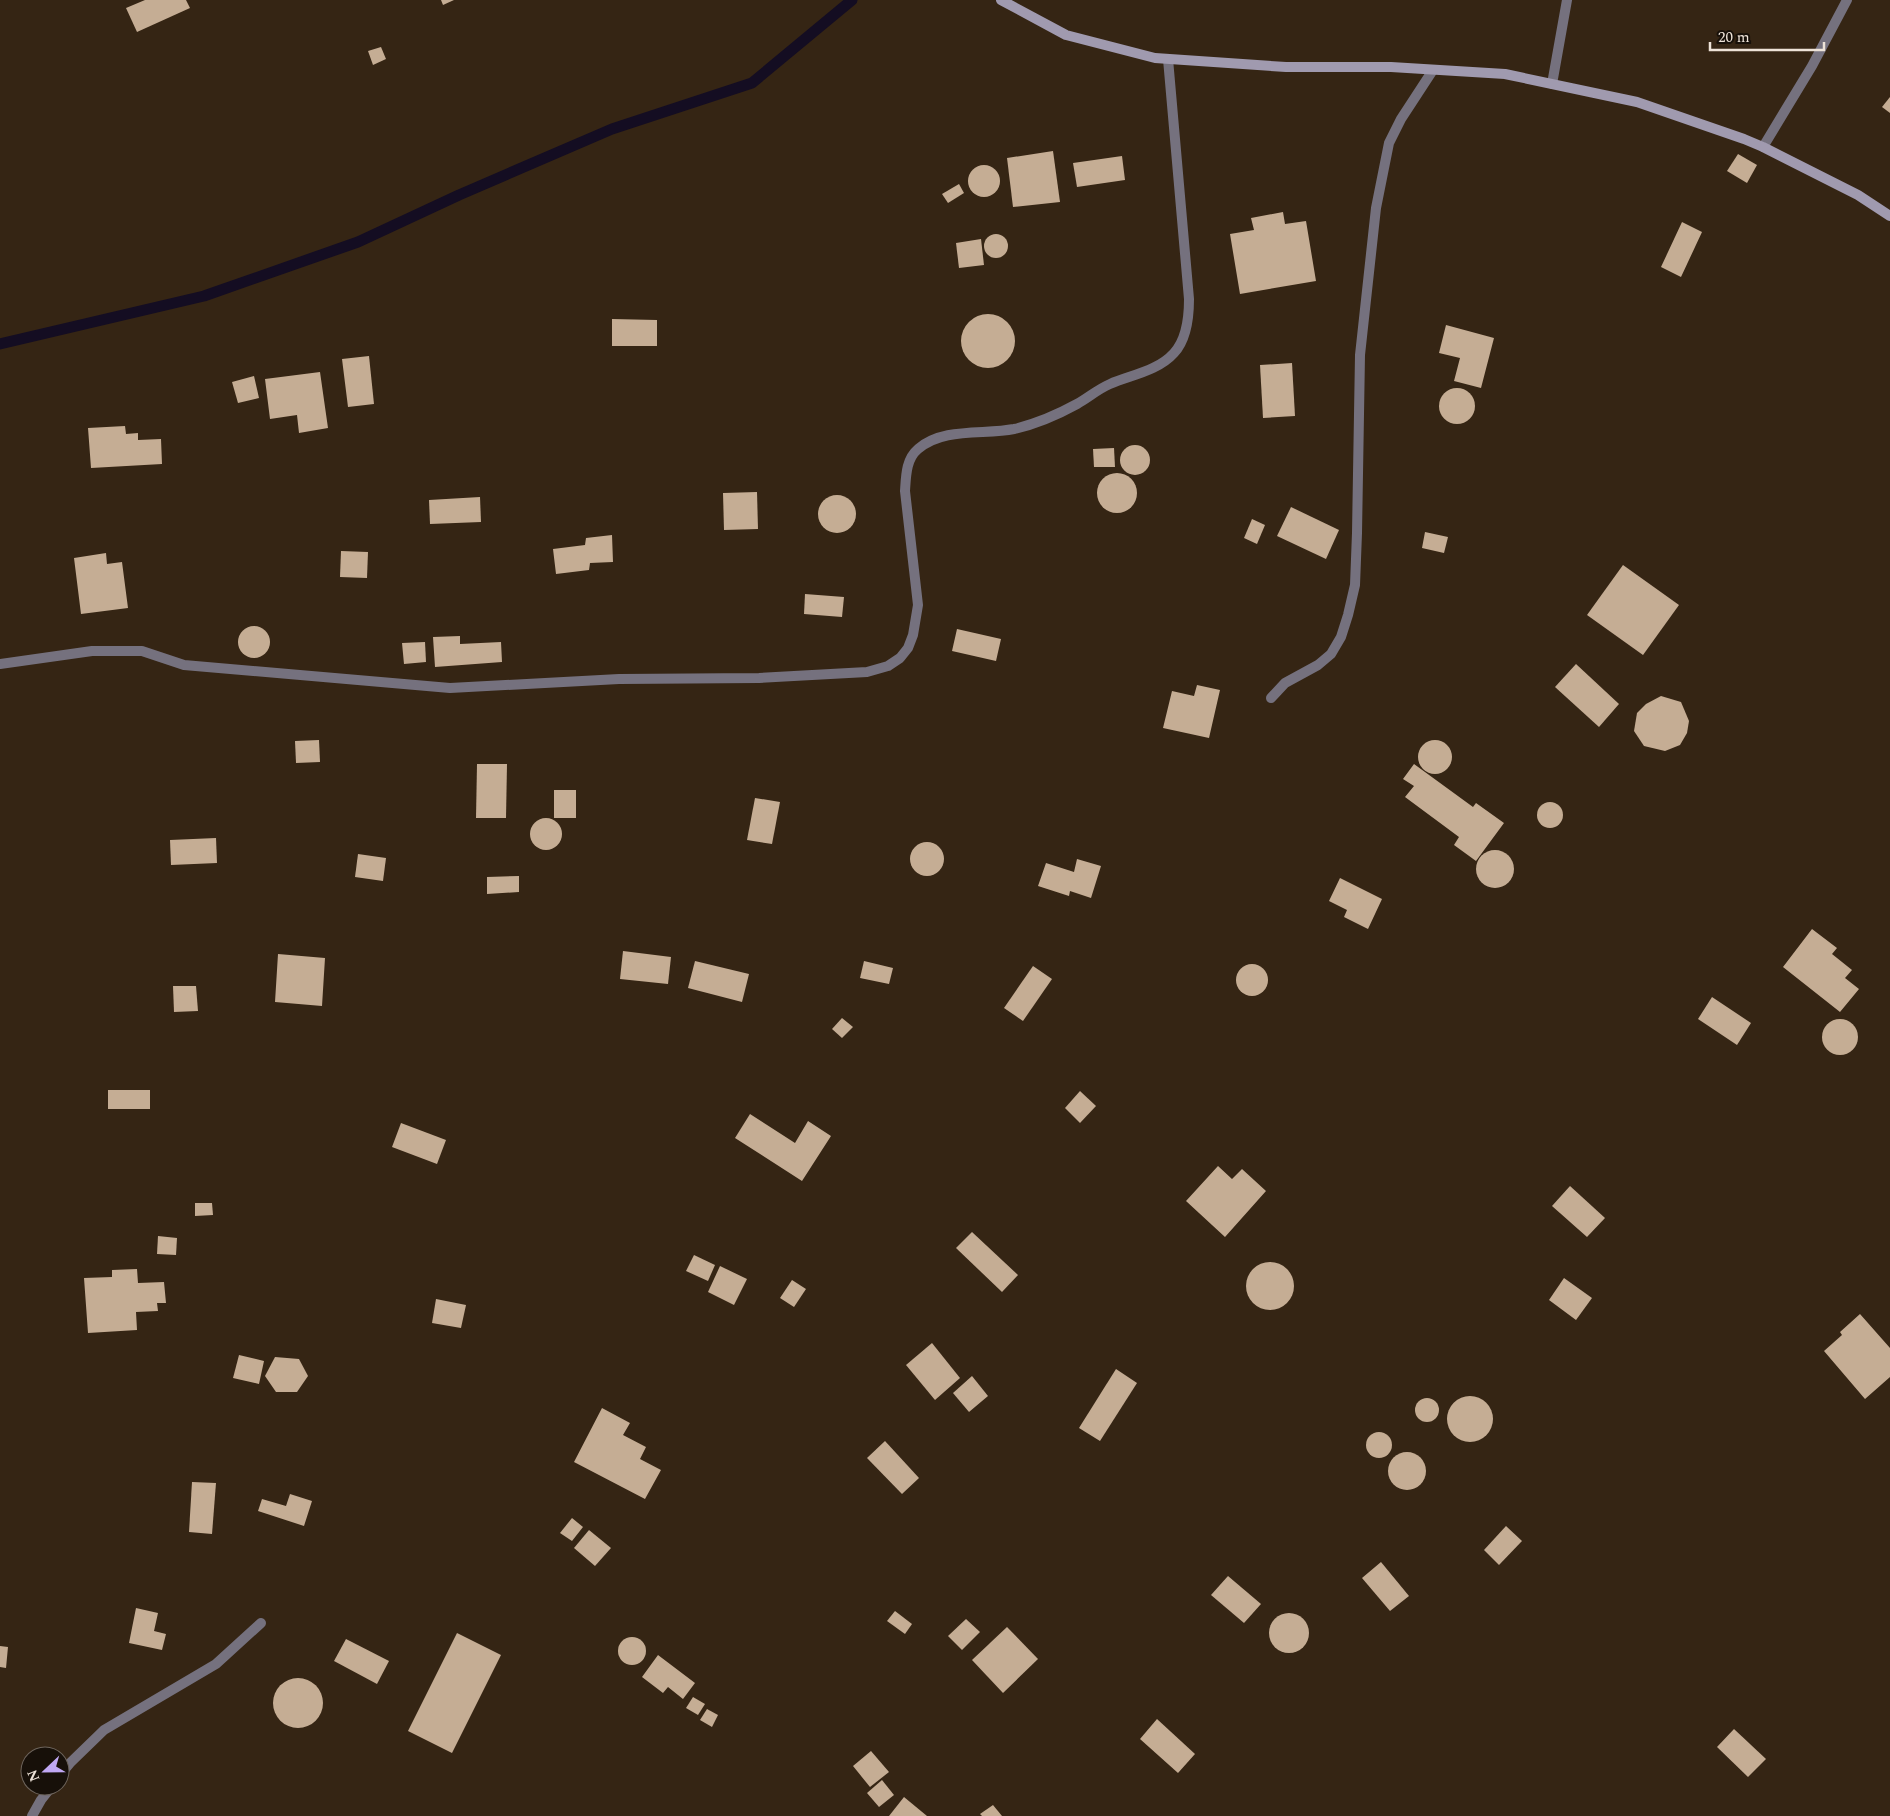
<svg xmlns="http://www.w3.org/2000/svg" width="1890" height="1816" viewBox="0 0 1890 1816" font-family="Spectral,serif">
  <style>
    .lines { fill: none; stroke-linecap: round; stroke-linejoin: round }
    .stream { stroke: #140d22; stroke-width: 11 }
    .building { fill: #c5ad94 }
    .street { stroke: #75717e; stroke-width: 10 }
    .secondary { stroke: #a09aaf; stroke-width: 10 }
  </style>
  <rect width="100%" height="100%" fill="#352514"/>
  <g class="lines">
    <polyline class="stream" points="0,344 204,296 358,242 459,195 612,129 752,83 852,0"/>
  </g>
  <g class="building">
    <polygon points="145,0 186,0 190,8 137,32 126,8"/>
    <polygon points="441,0 454,0 443,5"/>
    <polygon points="381,47 386,59 373,65 368,51"/>
    <polygon points="1890,97 1890,113 1882,107"/>
    <polygon points="1053,151 1060,202 1013,207 1007,158"/>
    <polygon points="1738,154 1757,165 1747,183 1727,171"/>
    <polygon points="1122,156 1125,180 1077,187 1073,163"/>
    <circle cx="984" cy="181" r="16"/>
    <polygon points="959,184 964,193 948,203 942,194"/>
    <polygon points="1283,212 1285,224 1306,221 1316,281 1240,294 1230,234 1254,230 1251,218"/>
    <polygon points="1682,222 1702,232 1681,277 1661,267"/>
    <circle cx="996" cy="246" r="12"/>
    <polygon points="981,239 984,265 959,268 956,243"/>
    <circle cx="988" cy="341" r="27"/>
    <polygon points="612,319 657,320 657,346 612,346"/>
    <polygon points="1446,325 1494,338 1481,388 1454,381 1460,358 1439,353"/>
    <polygon points="369,356 374,404 348,407 342,359"/>
    <polygon points="1292,363 1295,416 1263,418 1260,365"/>
    <polygon points="320,372 328,428 299,433 297,415 270,419 265,379"/>
    <polygon points="254,376 259,398 238,403 232,382"/>
    <circle cx="1457" cy="406" r="18"/>
    <polygon points="125,426 126,434 138,433 138,440 161,439 162,464 91,468 88,428"/>
    <circle cx="1135" cy="460" r="15"/>
    <polygon points="1114,448 1115,467 1094,467 1093,449"/>
    <circle cx="1117" cy="493" r="20"/>
    <polygon points="757,492 758,529 724,530 723,493"/>
    <circle cx="837" cy="514" r="19"/>
    <polygon points="480,497 481,522 430,524 429,500"/>
    <polygon points="1291,507 1339,530 1326,559 1277,536"/>
    <polygon points="1252,519 1265,525 1257,544 1244,538"/>
    <polygon points="1425,532 1448,537 1444,553 1422,548"/>
    <polygon points="612,535 613,562 590,563 589,570 556,574 553,549 585,545 586,538"/>
    <polygon points="341,551 368,552 367,578 340,577"/>
    <polygon points="106,553 107,564 122,562 128,608 81,614 74,558"/>
    <polygon points="1623,565 1679,605 1643,655 1587,615"/>
    <polygon points="805,594 844,597 842,617 804,614"/>
    <circle cx="254" cy="642" r="16"/>
    <polygon points="957,629 1001,639 996,661 952,651"/>
    <polygon points="460,636 460,644 501,642 502,662 435,667 433,637"/>
    <polygon points="425,642 426,662 404,664 402,643"/>
    <polygon points="1576,664 1619,704 1599,727 1555,687"/>
    <polygon points="1197,685 1220,690 1209,738 1163,728 1172,691 1194,696"/>
    <polygon points="1661,696 1681,702 1689,721 1687,733 1680,745 1665,751 1644,746 1634,731 1637,713 1646,704"/>
    <circle cx="1435" cy="757" r="17"/>
    <polygon points="319,740 320,762 296,763 295,741"/>
    <polygon points="477,764 507,764 506,818 476,818"/>
    <polygon points="1414,764 1473,807 1476,803 1504,823 1476,861 1454,845 1459,837 1405,797 1414,786 1403,779"/>
    <rect x="554" y="790" width="22" height="28"/>
    <polygon points="755,798 780,802 772,844 747,840"/>
    <circle cx="1550" cy="815" r="13"/>
    <circle cx="546" cy="834" r="16"/>
    <polygon points="216,838 217,863 171,865 170,840"/>
    <circle cx="927" cy="859" r="17"/>
    <circle cx="1495" cy="869" r="19"/>
    <polygon points="358,854 386,858 383,881 355,877"/>
    <polygon points="1077,859 1101,866 1091,898 1070,891 1069,896 1038,886 1046,863 1074,872"/>
    <polygon points="519,876 519,892 487,894 487,877"/>
    <polygon points="1340,878 1382,899 1368,929 1344,917 1347,910 1329,901"/>
    <polygon points="1812,929 1837,948 1832,954 1852,970 1845,978 1859,989 1840,1012 1783,967"/>
    <polygon points="623,951 671,957 668,984 620,979"/>
    <polygon points="278,954 325,958 322,1006 275,1002"/>
    <polygon points="695,961 749,974 742,1002 688,988"/>
    <polygon points="864,961 893,968 889,984 860,978"/>
    <circle cx="1252" cy="980" r="16"/>
    <polygon points="1033,966 1052,979 1023,1021 1004,1008"/>
    <polygon points="173,986 196,986 198,1011 174,1012"/>
    <polygon points="1712,997 1751,1023 1737,1045 1698,1019"/>
    <polygon points="842,1018 853,1027 842,1038 832,1029"/>
    <circle cx="1840" cy="1037" r="18"/>
    <rect x="108" y="1090" width="42" height="19"/>
    <polygon points="1080,1091 1096,1106 1080,1123 1065,1108"/>
    <polygon points="750,1114 795,1143 808,1121 831,1136 802,1181 735,1138"/>
    <polygon points="401,1123 446,1140 437,1164 392,1147"/>
    <polygon points="1218,1166 1232,1179 1242,1169 1266,1191 1225,1237 1186,1201"/>
    <polygon points="1570,1186 1605,1218 1587,1237 1552,1206"/>
    <polygon points="195,1203 212,1203 213,1215 195,1216"/>
    <polygon points="972,1232 1018,1275 1002,1292 956,1248"/>
    <polygon points="158,1236 177,1238 176,1255 157,1254"/>
    <polygon points="694,1255 715,1265 708,1281 686,1271"/>
    <circle cx="1270" cy="1286" r="24"/>
    <polygon points="720,1266 747,1279 734,1305 708,1292"/>
    <polygon points="137,1269 138,1283 164,1282 166,1303 157,1303 158,1311 136,1312 137,1330 88,1333 84,1278 112,1277 112,1270"/>
    <polygon points="1564,1278 1592,1298 1576,1320 1549,1300"/>
    <polygon points="792,1280 806,1289 794,1307 780,1298"/>
    <polygon points="436,1299 466,1305 461,1328 432,1323"/>
    <polygon points="1860,1314 1890,1348 1890,1377 1865,1399 1824,1351 1842,1335 1840,1332"/>
    <polygon points="932,1343 960,1378 935,1400 906,1365"/>
    <polygon points="239,1355 264,1361 259,1384 233,1378"/>
    <polygon points="275,1357 299,1359 308,1376 297,1392 276,1392 265,1376"/>
    <polygon points="1116,1369 1137,1383 1100,1441 1079,1428"/>
    <polygon points="972,1376 988,1396 969,1412 953,1393"/>
    <circle cx="1470" cy="1419" r="23"/>
    <circle cx="1427" cy="1410" r="12"/>
    <polygon points="602,1408 630,1423 623,1435 646,1447 640,1459 661,1470 645,1499 574,1462"/>
    <circle cx="1379" cy="1445" r="13"/>
    <polygon points="885,1441 919,1478 902,1494 867,1458"/>
    <circle cx="1407" cy="1471" r="19"/>
    <polygon points="192,1482 216,1483 212,1534 189,1532"/>
    <polygon points="290,1494 312,1501 304,1526 258,1511 262,1499 286,1506"/>
    <polygon points="572,1518 583,1527 572,1541 560,1533"/>
    <polygon points="1506,1526 1522,1541 1499,1565 1484,1550"/>
    <polygon points="589,1530 611,1548 595,1566 574,1548"/>
    <polygon points="1381,1562 1409,1596 1390,1611 1362,1578"/>
    <polygon points="1228,1576 1261,1604 1244,1623 1211,1595"/>
    <polygon points="136,1608 158,1613 154,1631 166,1634 162,1650 129,1643"/>
    <polygon points="895,1611 912,1624 905,1634 887,1621"/>
    <circle cx="1289" cy="1633" r="20"/>
    <polygon points="966,1619 980,1632 962,1650 948,1636"/>
    <polygon points="1007,1627 1038,1659 1003,1693 972,1660"/>
    <polygon points="457,1633 501,1655 452,1753 408,1731"/>
    <circle cx="632" cy="1651" r="14"/>
    <polygon points="346,1639 389,1661 377,1684 334,1661"/>
    <polygon points="0,1646 8,1647 6,1668 0,1667"/>
    <polygon points="658,1655 695,1683 683,1699 668,1687 663,1693 642,1677"/>
    <circle cx="298" cy="1703" r="25"/>
    <polygon points="693,1697 705,1704 698,1715 686,1708"/>
    <polygon points="707,1709 718,1715 712,1727 700,1720"/>
    <polygon points="1157,1719 1195,1754 1178,1773 1140,1739"/>
    <polygon points="1734,1729 1766,1759 1748,1777 1717,1747"/>
    <polygon points="871,1751 889,1772 870,1787 853,1766"/>
    <polygon points="882,1780 894,1795 879,1807 867,1793"/>
    <polygon points="904,1797 927,1816 889,1816"/>
    <polygon points="993,1805 1002,1816 982,1816 980,1814"/>
  </g>
  <g class="lines">
    <g class="street">
      <polyline points="1552,84 1567,0"/>
      <polyline points="1763,147 1812,66 1847,0"/>
      <path d="M0 664 92 651H142L184 665 450 688 619 679 759 678 867 672 888 666 900 658 908 648 913 635 918 605 905 491C906 476 906 459 918 449 943 427 984 435 1014 429 1036 424 1057 415 1077 404 1088 398 1098 389 1110 384 1131 375 1158 371 1174 353 1187 339 1189 317 1189 299L1168 59"/>
      <polyline points="1271,698 1285,683 1318,665 1331,654 1341,637 1348,615 1355,585 1357,533 1360,355 1376,208 1389,143 1401,119 1433,70"/>
      <polyline points="60,1775 70,1763 104,1730 216,1664 261,1623"/>
      <polyline points="32,1816 41,1800 52,1786"/>
    </g>
    <polyline class="secondary" points="1001,0 1066,35 1155,58 1286,67 1391,67 1505,74 1637,102 1744,139 1763,147 1858,195 1890,216"/>
  </g>
  <g transform="translate(45 1771) rotate(248)"><circle r="24" fill="#171009" stroke="#6d645c"/>
  <path d="M0-4L9 19L0 12L-9 19Z" fill="#c0a8f4"/>
  <text y="-8" font-size="14" font-weight="bold" text-anchor="middle" fill="#eee3d8">N</text>
  </g>
  <path d="M1710 42v8h114v-8" fill="none" stroke="#eee3d8" stroke-width="2.5"/>
  <text x="1718" y="42" font-size="15" fill="#eee3d8" stroke="#171009" stroke-width="4" paint-order="stroke">20 m</text>
</svg>
